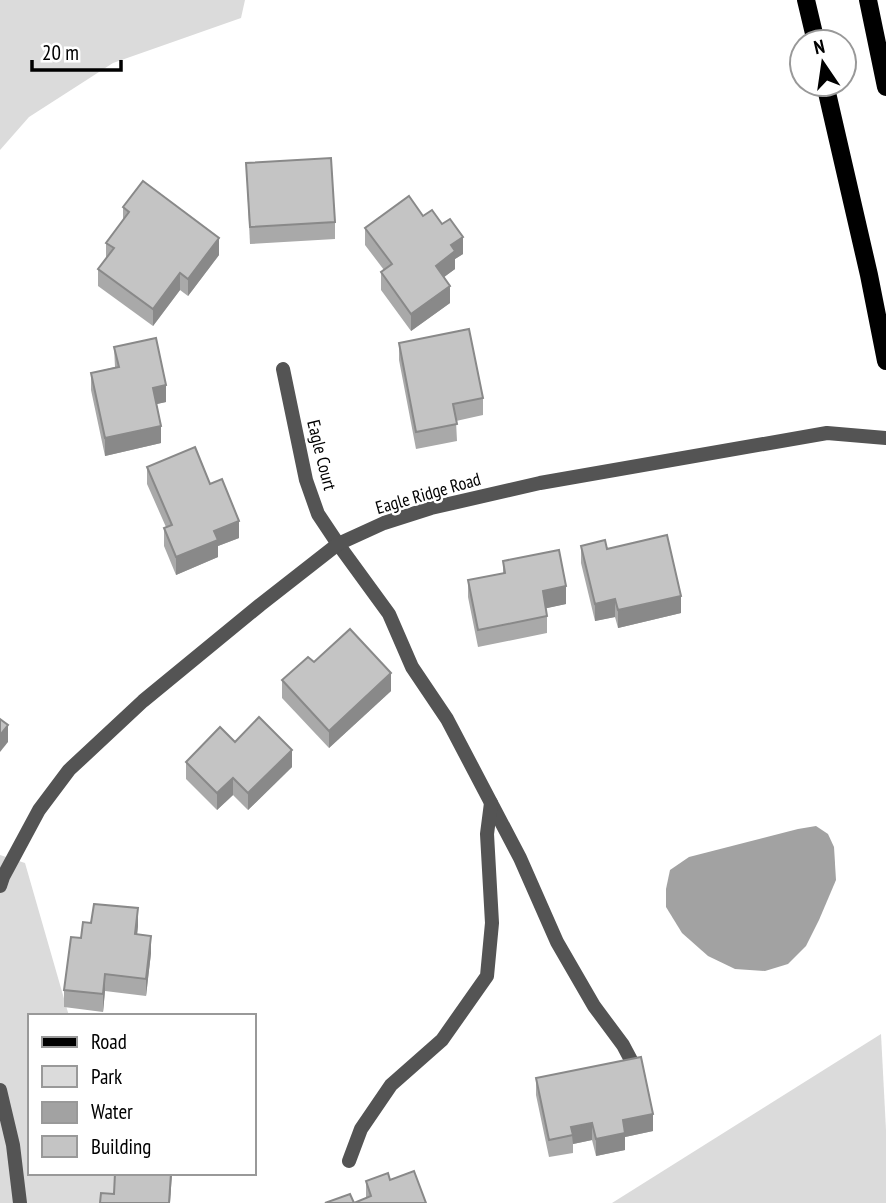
<svg xmlns="http://www.w3.org/2000/svg" width="886" height="1203" viewBox="0 0 886 1203" font-family="'PT Sans Narrow',sans-serif">
  <style>
    .green { fill: #dbdbdb }
    .water { fill: #a2a2a2 }
    .lines { fill: none; stroke-linecap: round; stroke-linejoin: round }
    .lane { stroke: #545454; stroke-width: 14 }
    .street { stroke: #545454; stroke-width: 14 }
    .primary { stroke: #000; stroke-width: 18 }
    .wall { fill: #a9a9a9 }
    .shaded-wall { fill: #898989 }
    .building { fill: #c4c4c4; stroke: #898989; stroke-width: 2 }
    .labels { text-anchor: middle; dominant-baseline: central; stroke-width: 5; stroke-linejoin: round; paint-order: stroke }
    .street-label { font-size: 18px; fill: #000; stroke: #fff }
  </style>
  <rect width="100%" height="100%" fill="#fff"/>
  <g class="green">
    <polygon points="0,0 245,0 241,18 113,63 29,117 0,150"/>
    <polygon points="0,855 25,863 69,1016 30,1016 30,1173 114,1173 123,1203 0,1203"/>
    <polygon points="881,1034 886,1130 886,1203 612,1203"/>
  </g>
  <polygon class="water" points="816,826 828,834 834,847 836,880 819,920 806,946 788,964 765,971 735,969 708,956 682,933 666,907 666,889 670,870 689,857 798,829"/>
  <g class="lines">
    <g class="lane">
      <polyline points="338,544 389,614 412,667 447,719 520,858 557,942 594,1006 623,1045 632,1062"/>
      <polyline points="349,1161 361,1129 391,1085 442,1040 487,976 492,923 487,834 491,803"/>
    </g>
    <g class="street">
      <polyline points="283,369 306,480 318,514 338,544"/>
      <polyline points="0,886 3,877 39,810 69,770 143,701 260,605 338,544 384,523 431,508 540,483 827,433 886,438"/>
      <polyline points="0,1090 13,1145 20,1203"/>
    </g>
    <g class="primary">
      <polyline points="806,0 816,42"/>
      <polyline points="868,0 886,87"/>
      <polyline points="825,84 869,275 886,361"/>
    </g>
  </g>
  <g class="wall">
    <polygon points="246,163 335,222 335,239 250,244"/>
    <polygon points="123,207 219,255 188,296 180,290 153,326 98,286 98,269 106,258 106,243 123,220"/>
    <polygon points="423,216 463,254 455,259 455,269 444,277 450,303 411,331 381,290 381,272 384,270 365,245 365,228"/>
    <polygon points="399,343 483,398 483,415 456,421 457,441 416,449 399,360"/>
    <polygon points="114,347 166,402 156,404 161,443 105,456 91,390 91,373 115,367"/>
    <polygon points="147,467 210,484 239,538 218,546 218,557 176,575 164,546 164,528 166,527 147,484"/>
    <polygon points="581,546 607,549 681,613 618,628 615,617 595,621 581,563"/>
    <polygon points="503,561 566,604 546,608 547,616 547,633 478,647 468,597 468,580 503,573"/>
    <polygon points="314,662 391,691 329,748 282,698 282,680"/>
    <polygon points="235,742 292,767 248,810 233,795 217,810 186,779 186,762"/>
    <polygon points="138,926 137,935 151,953 146,996 105,991 103,1012 64,1007 64,990 81,938"/>
    <polygon points="536,1078 653,1131 625,1137 625,1150 596,1156 592,1140 573,1144 573,1153 549,1157 536,1095"/>
    <polygon points="390,1180 426,1203 354,1203 366,1199 366,1181"/>
  </g>
  <g class="shaded-wall">
    <polygon points="463,237 463,254 455,259 455,269 436,283 436,266 451,245"/>
    <polygon points="219,238 219,255 188,296 188,279"/>
    <polygon points="180,273 180,290 153,326 153,309"/>
    <polygon points="450,286 450,303 411,331 411,314"/>
    <polygon points="166,385 166,402 153,405 153,388"/>
    <polygon points="161,426 161,443 105,456 105,438"/>
    <polygon points="239,521 239,538 218,546 218,557 176,575 176,557 214,531"/>
    <polygon points="566,586 566,604 543,609 543,591"/>
    <polygon points="681,596 681,613 618,628 618,610"/>
    <polygon points="615,599 615,617 595,621 595,604"/>
    <polygon points="391,673 391,691 329,748 329,731"/>
    <polygon points="8,725 8,742 0,752 0,735"/>
    <polygon points="292,750 292,767 248,810 248,793"/>
    <polygon points="233,778 233,795 217,810 217,793"/>
    <polygon points="138,908 138,926 135,952 135,934"/>
    <polygon points="151,936 151,953 146,996 146,979"/>
    <polygon points="105,974 105,991 103,1012 103,994"/>
    <polygon points="653,1114 653,1131 625,1137 625,1150 596,1156 596,1139 623,1120"/>
    <polygon points="592,1123 592,1140 573,1144 571,1127"/>
    <polygon points="171,1173 172,1173 170,1203 169,1203"/>
  </g>
  <g class="building">
    <polygon points="331,158 335,222 250,227 246,163"/>
    <polygon points="143,181 219,238 188,279 180,273 153,309 98,269 114,248 106,243 129,212 123,207"/>
    <polygon points="409,196 423,216 432,210 442,224 450,219 463,237 451,245 455,251 436,266 450,286 411,314 381,272 392,264 365,228"/>
    <polygon points="469,329 483,398 453,404 457,424 416,432 399,343"/>
    <polygon points="156,338 166,385 153,388 161,426 105,438 91,373 119,367 114,347"/>
    <polygon points="195,447 210,484 222,479 239,521 214,531 218,540 176,557 164,528 172,525 147,467"/>
    <polygon points="667,535 681,596 618,610 615,599 595,604 581,546 605,540 607,549"/>
    <polygon points="559,550 566,586 543,591 547,616 478,630 468,580 505,573 503,561"/>
    <polygon points="350,629 391,673 329,731 282,680 308,657 314,662"/>
    <polygon points="259,717 292,750 248,793 233,778 217,793 186,762 220,727 235,742"/>
    <polygon points="0,719 8,725 0,735"/>
    <polygon points="94,904 138,908 135,934 151,936 146,979 105,974 103,994 64,990 71,937 81,938 83,922 91,923"/>
    <polygon points="641,1057 653,1114 623,1120 625,1133 596,1139 592,1123 571,1127 573,1135 549,1140 536,1078"/>
    <polygon points="414,1171 426,1203 325,1203 350,1194 354,1203 371,1196 366,1181 388,1173 390,1180"/>
    <polygon points="115,1173 171,1173 169,1203 100,1203 101,1193 114,1194"/>
  </g>
  <g class="labels">
    <g class="street-label">
      <text transform="translate(322 455) rotate(76)">Eagle Court</text>
      <text transform="translate(428 493) rotate(-16)">Eagle Ridge Road</text>
    </g>
  </g>
  <rect x="28" y="1014" width="228" height="161" fill="#ffffff" stroke="#999999" stroke-width="2"/>
  <rect x="42" y="1037" width="35" height="10" fill="#000000" stroke="#999999" stroke-width="2"/>
  <text x="91" y="1049" font-size="21" fill="#000000">Road</text>
  <rect x="42" y="1066" width="35" height="21" fill="#dbdbdb" stroke="#999999" stroke-width="2"/>
  <text x="91" y="1084" font-size="21" fill="#000000">Park</text>
  <rect x="42" y="1102" width="35" height="21" fill="#a2a2a2" stroke="#999999" stroke-width="2"/>
  <text x="91" y="1119" font-size="21" fill="#000000">Water</text>
  <rect x="42" y="1136" width="35" height="21" fill="#c4c4c4" stroke="#999999" stroke-width="2"/>
  <text x="91" y="1154" font-size="21" fill="#000000">Building</text>
  <g transform="translate(823 63) rotate(347)"><circle r="33" fill="#ffffff" stroke="#999999" stroke-width="2"/>
  <path d="M0-5L12 26L0 18L-12 26Z" fill="#000000"/>
  <text y="-10" font-size="19" font-weight="bold" text-anchor="middle" fill="#000000">N</text>
  </g>
  <path d="M32 60v10h89v-10" fill="none" stroke="#000000" stroke-width="3.5"/>
  <text x="42" y="60" font-size="21" fill="#000000" stroke="#ffffff" stroke-width="5" paint-order="stroke">20 m</text>
</svg>
